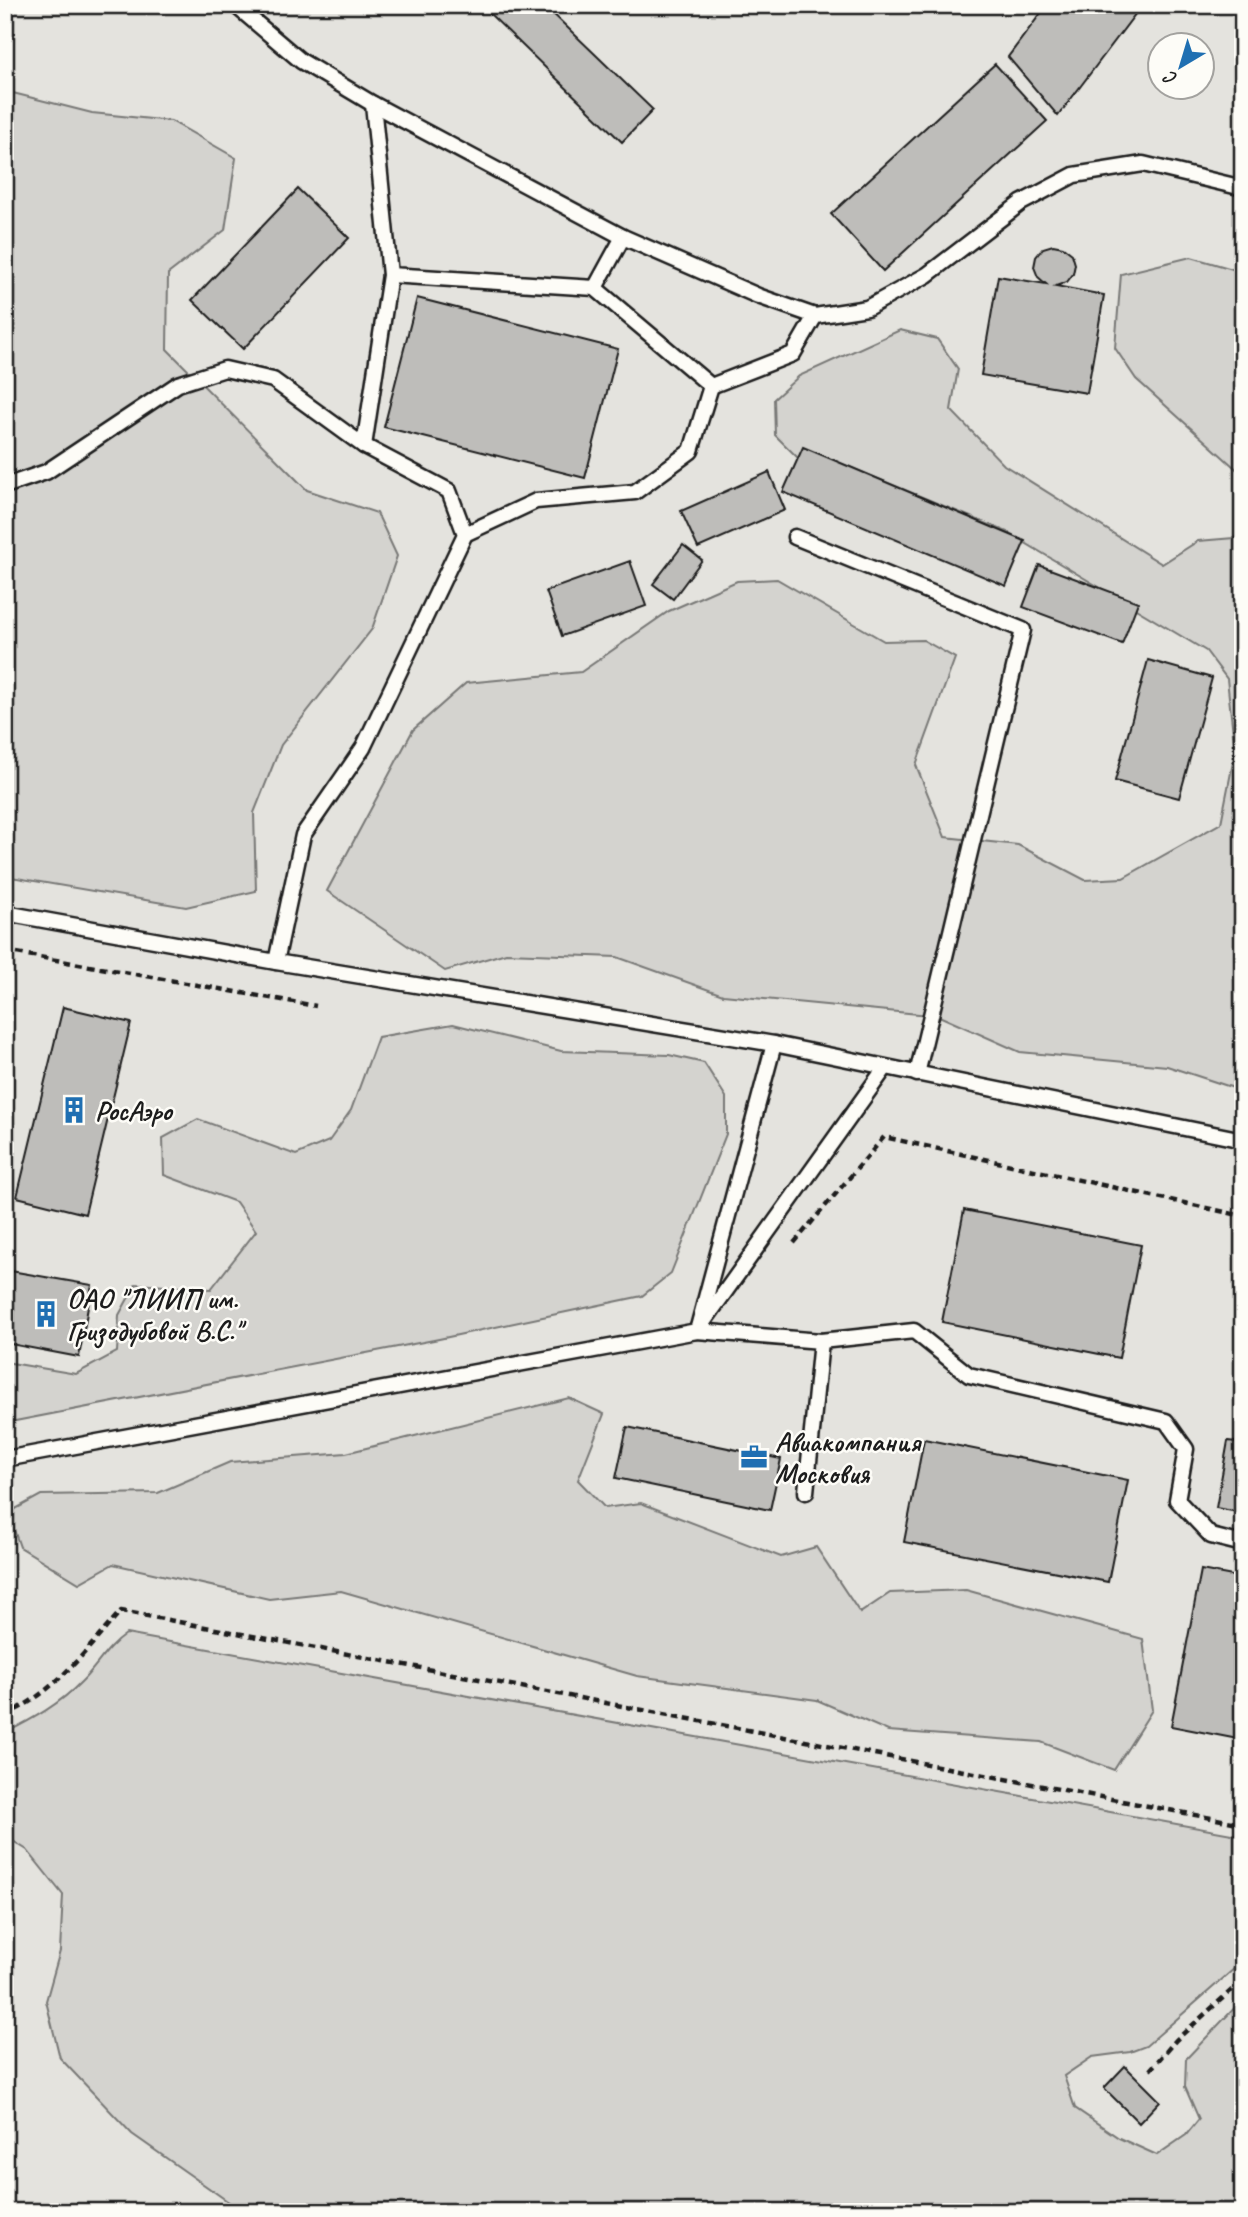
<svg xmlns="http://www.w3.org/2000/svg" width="1248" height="2217" viewBox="0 0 1248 2217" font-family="Caveat,sans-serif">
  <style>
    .built { fill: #e4e3de; fill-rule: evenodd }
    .green { fill: #d4d3cf; stroke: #787876; stroke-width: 2 }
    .building { fill: #bebdba; stroke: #1c1c1c; stroke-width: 2 }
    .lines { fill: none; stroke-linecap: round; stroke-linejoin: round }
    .service-casing { stroke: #1c1c1c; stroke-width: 19 }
    .path { stroke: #1c1c1c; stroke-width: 4.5; stroke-dasharray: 7 5; stroke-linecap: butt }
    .service { stroke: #fdfcf7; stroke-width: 14 }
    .labels { text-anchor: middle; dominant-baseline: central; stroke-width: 5; stroke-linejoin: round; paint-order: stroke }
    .poi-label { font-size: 28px; font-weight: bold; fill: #1c1c1c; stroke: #fdfcf7; text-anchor: start }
  </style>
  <rect width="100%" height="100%" fill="#f4f3ee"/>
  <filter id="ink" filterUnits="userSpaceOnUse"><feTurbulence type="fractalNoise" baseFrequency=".0143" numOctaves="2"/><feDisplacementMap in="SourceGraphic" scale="14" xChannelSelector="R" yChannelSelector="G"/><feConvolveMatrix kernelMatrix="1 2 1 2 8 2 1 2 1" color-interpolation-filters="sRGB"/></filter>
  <g filter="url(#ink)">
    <path class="built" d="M5 5H1243V2212H5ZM1160 46H1202V88H1160Z"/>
    <g class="green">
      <polygon points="5,91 92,113 171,121 236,158 225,230 168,274 167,349 307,490 377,513 397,556 372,629 281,745 254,813 256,891 186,907 5,876"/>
      <polygon points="1191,257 1243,272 1243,475 1136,379 1115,348 1121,274"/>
      <polygon points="900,330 937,339 958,369 951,410 1004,465 1162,564 1198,541 1234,538 1243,531 1243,1091 1167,1066 1020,1052 939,1016 723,995 617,957 506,953 445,971 327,891 413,730 466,683 581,672 669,611 737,581 777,579 884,641 923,640 955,658 916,765 945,837 1018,845 1085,880 1123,878 1221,823 1235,752 1227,679 1206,651 1007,532 835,461 799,459 775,435 774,399 799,376"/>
      <polygon points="453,1024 561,1051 669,1055 704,1063 726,1097 726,1134 671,1273 642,1296 439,1339 5,1423 5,1362 76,1374 117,1352 119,1315 136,1284 211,1289 256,1231 236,1202 164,1175 163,1138 198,1119 296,1155 329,1141 351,1110 378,1037"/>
      <polygon points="569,1398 604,1414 578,1480 605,1508 641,1503 781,1557 816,1547 860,1613 890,1593 966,1590 1143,1639 1152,1710 1114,1770 1041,1742 888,1731 817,1700 637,1676 341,1591 269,1599 113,1564 79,1583 20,1547 8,1513 41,1495 158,1493 230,1462 346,1453"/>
      <path d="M126 1634 1243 1836V1961L1146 2046 1130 2052 1092 2057 1064 2076 1075 2108 1119 2138 1157 2155 1186 2135 1199 2119 1185 2087 1186 2059 1243 1999V2212H243L132 2134 60 2058 46 2001 60 1951 63 1895 27 1850 5 1836V1733C33 1719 60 1704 82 1681 98 1665 106 1648 126 1634Z"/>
    </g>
    <g class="building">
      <polygon points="498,5 544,5 653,110 622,142 490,14"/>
      <polygon points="1047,5 1142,5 1058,116 1008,57"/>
      <polygon points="995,64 1047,121 883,271 831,214"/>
      <polygon points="298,189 349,238 243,349 192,300"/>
      <polygon points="1053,245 1063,247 1072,254 1075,264 1073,274 1067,282 1056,286 1104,295 1087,393 981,375 998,276 1046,284 1038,277 1034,267 1036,257 1043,248"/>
      <polygon points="417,298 618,349 585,478 384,427"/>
      <polygon points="803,447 1025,541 1006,586 783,492"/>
      <polygon points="769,472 785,510 698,548 681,511"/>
      <polygon points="683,545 702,560 673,599 653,584"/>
      <polygon points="630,561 646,606 562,636 546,591"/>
      <polygon points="1039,565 1138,602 1122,644 1023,607"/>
      <polygon points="1148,660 1212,678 1179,798 1115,781"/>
      <polygon points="63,1007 131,1023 85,1214 17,1197"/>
      <polygon points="964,1210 1141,1245 1119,1358 942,1322"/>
      <polygon points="5,1270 92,1285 79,1357 5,1343"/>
      <polygon points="627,1427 781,1459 770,1510 616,1478"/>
      <polygon points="924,1439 1128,1480 1108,1582 904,1542"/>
      <polygon points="1228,1441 1243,1443 1243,1513 1216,1508"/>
      <polygon points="1201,1570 1243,1578 1243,1740 1171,1726"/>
      <polygon points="1125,2066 1160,2101 1139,2123 1104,2088"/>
    </g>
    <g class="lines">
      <defs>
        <g id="service">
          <polyline points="235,5 301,61 373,104 623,237 758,296 815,316 867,308 927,275 1021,203 1074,175 1143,164 1243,188"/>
          <polyline points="373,104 390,275 595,288 711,386 691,451 635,492 536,501 465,534"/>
          <polyline points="595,288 623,237"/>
          <polyline points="711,386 793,354 815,316"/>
          <polyline points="364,446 390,275"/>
          <polyline points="5,486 46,472 178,384 225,369 273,380 364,446 449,491 465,534 363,748 303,835 276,962"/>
          <polyline points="795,537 1023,630 917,1074"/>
          <polyline points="5,913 276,962 774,1044 1243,1140"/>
          <polyline points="774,1044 697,1331 821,1341 914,1331 969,1375 1166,1421 1186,1449 1177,1500 1211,1536 1243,1544"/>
          <polyline points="5,1459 697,1331 885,1068"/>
          <polyline points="806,1492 821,1341"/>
        </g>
      </defs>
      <use href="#service" class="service-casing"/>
      <g class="path">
        <polyline points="5,951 316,1006"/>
        <polyline points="794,1243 884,1137 1243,1216"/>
        <path d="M5 1715C54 1694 86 1650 121 1611L1243 1824"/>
        <polyline points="1150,2070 1176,2040 1243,1980"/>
      </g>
      <use href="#service" class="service"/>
    </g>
  </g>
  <defs>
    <symbol id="building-bare" viewBox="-9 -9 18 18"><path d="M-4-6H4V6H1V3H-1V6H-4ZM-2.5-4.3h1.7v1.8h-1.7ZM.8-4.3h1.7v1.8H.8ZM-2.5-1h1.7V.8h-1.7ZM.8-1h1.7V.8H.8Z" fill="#1f6fb2" stroke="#fdfcf7" stroke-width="2.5" paint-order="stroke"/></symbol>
    <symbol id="office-bare" viewBox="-9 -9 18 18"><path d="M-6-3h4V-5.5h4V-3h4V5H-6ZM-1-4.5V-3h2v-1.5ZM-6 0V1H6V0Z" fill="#1f6fb2" stroke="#fdfcf7" stroke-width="2.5" paint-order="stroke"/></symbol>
  </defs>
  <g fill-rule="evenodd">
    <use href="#building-bare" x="55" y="1091" width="38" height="38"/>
    <use href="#building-bare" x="27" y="1295" width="38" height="38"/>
    <use href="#office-bare" x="735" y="1438" width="38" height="38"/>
  </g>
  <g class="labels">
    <g class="poi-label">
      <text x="95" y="1110">РосАэро</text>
      <text x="67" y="1298">ОАО "ЛИИП им.<tspan x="67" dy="32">Гризодубовой В.С."</tspan></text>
      <text x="775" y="1441">Авиакомпания<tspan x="775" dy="32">Московия</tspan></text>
    </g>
  </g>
  <rect width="1248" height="2217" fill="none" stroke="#fdfcf7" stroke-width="28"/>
  <rect x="14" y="14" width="1220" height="2189" fill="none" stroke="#1c1c1c" stroke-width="2.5" filter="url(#ink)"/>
  <g transform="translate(1181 66) rotate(218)"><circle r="33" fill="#fdfcf7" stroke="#a3a29f" stroke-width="2"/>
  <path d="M0-5L12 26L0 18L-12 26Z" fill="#1f6fb2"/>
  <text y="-10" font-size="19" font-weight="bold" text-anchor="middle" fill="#1c1c1c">С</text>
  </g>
</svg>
